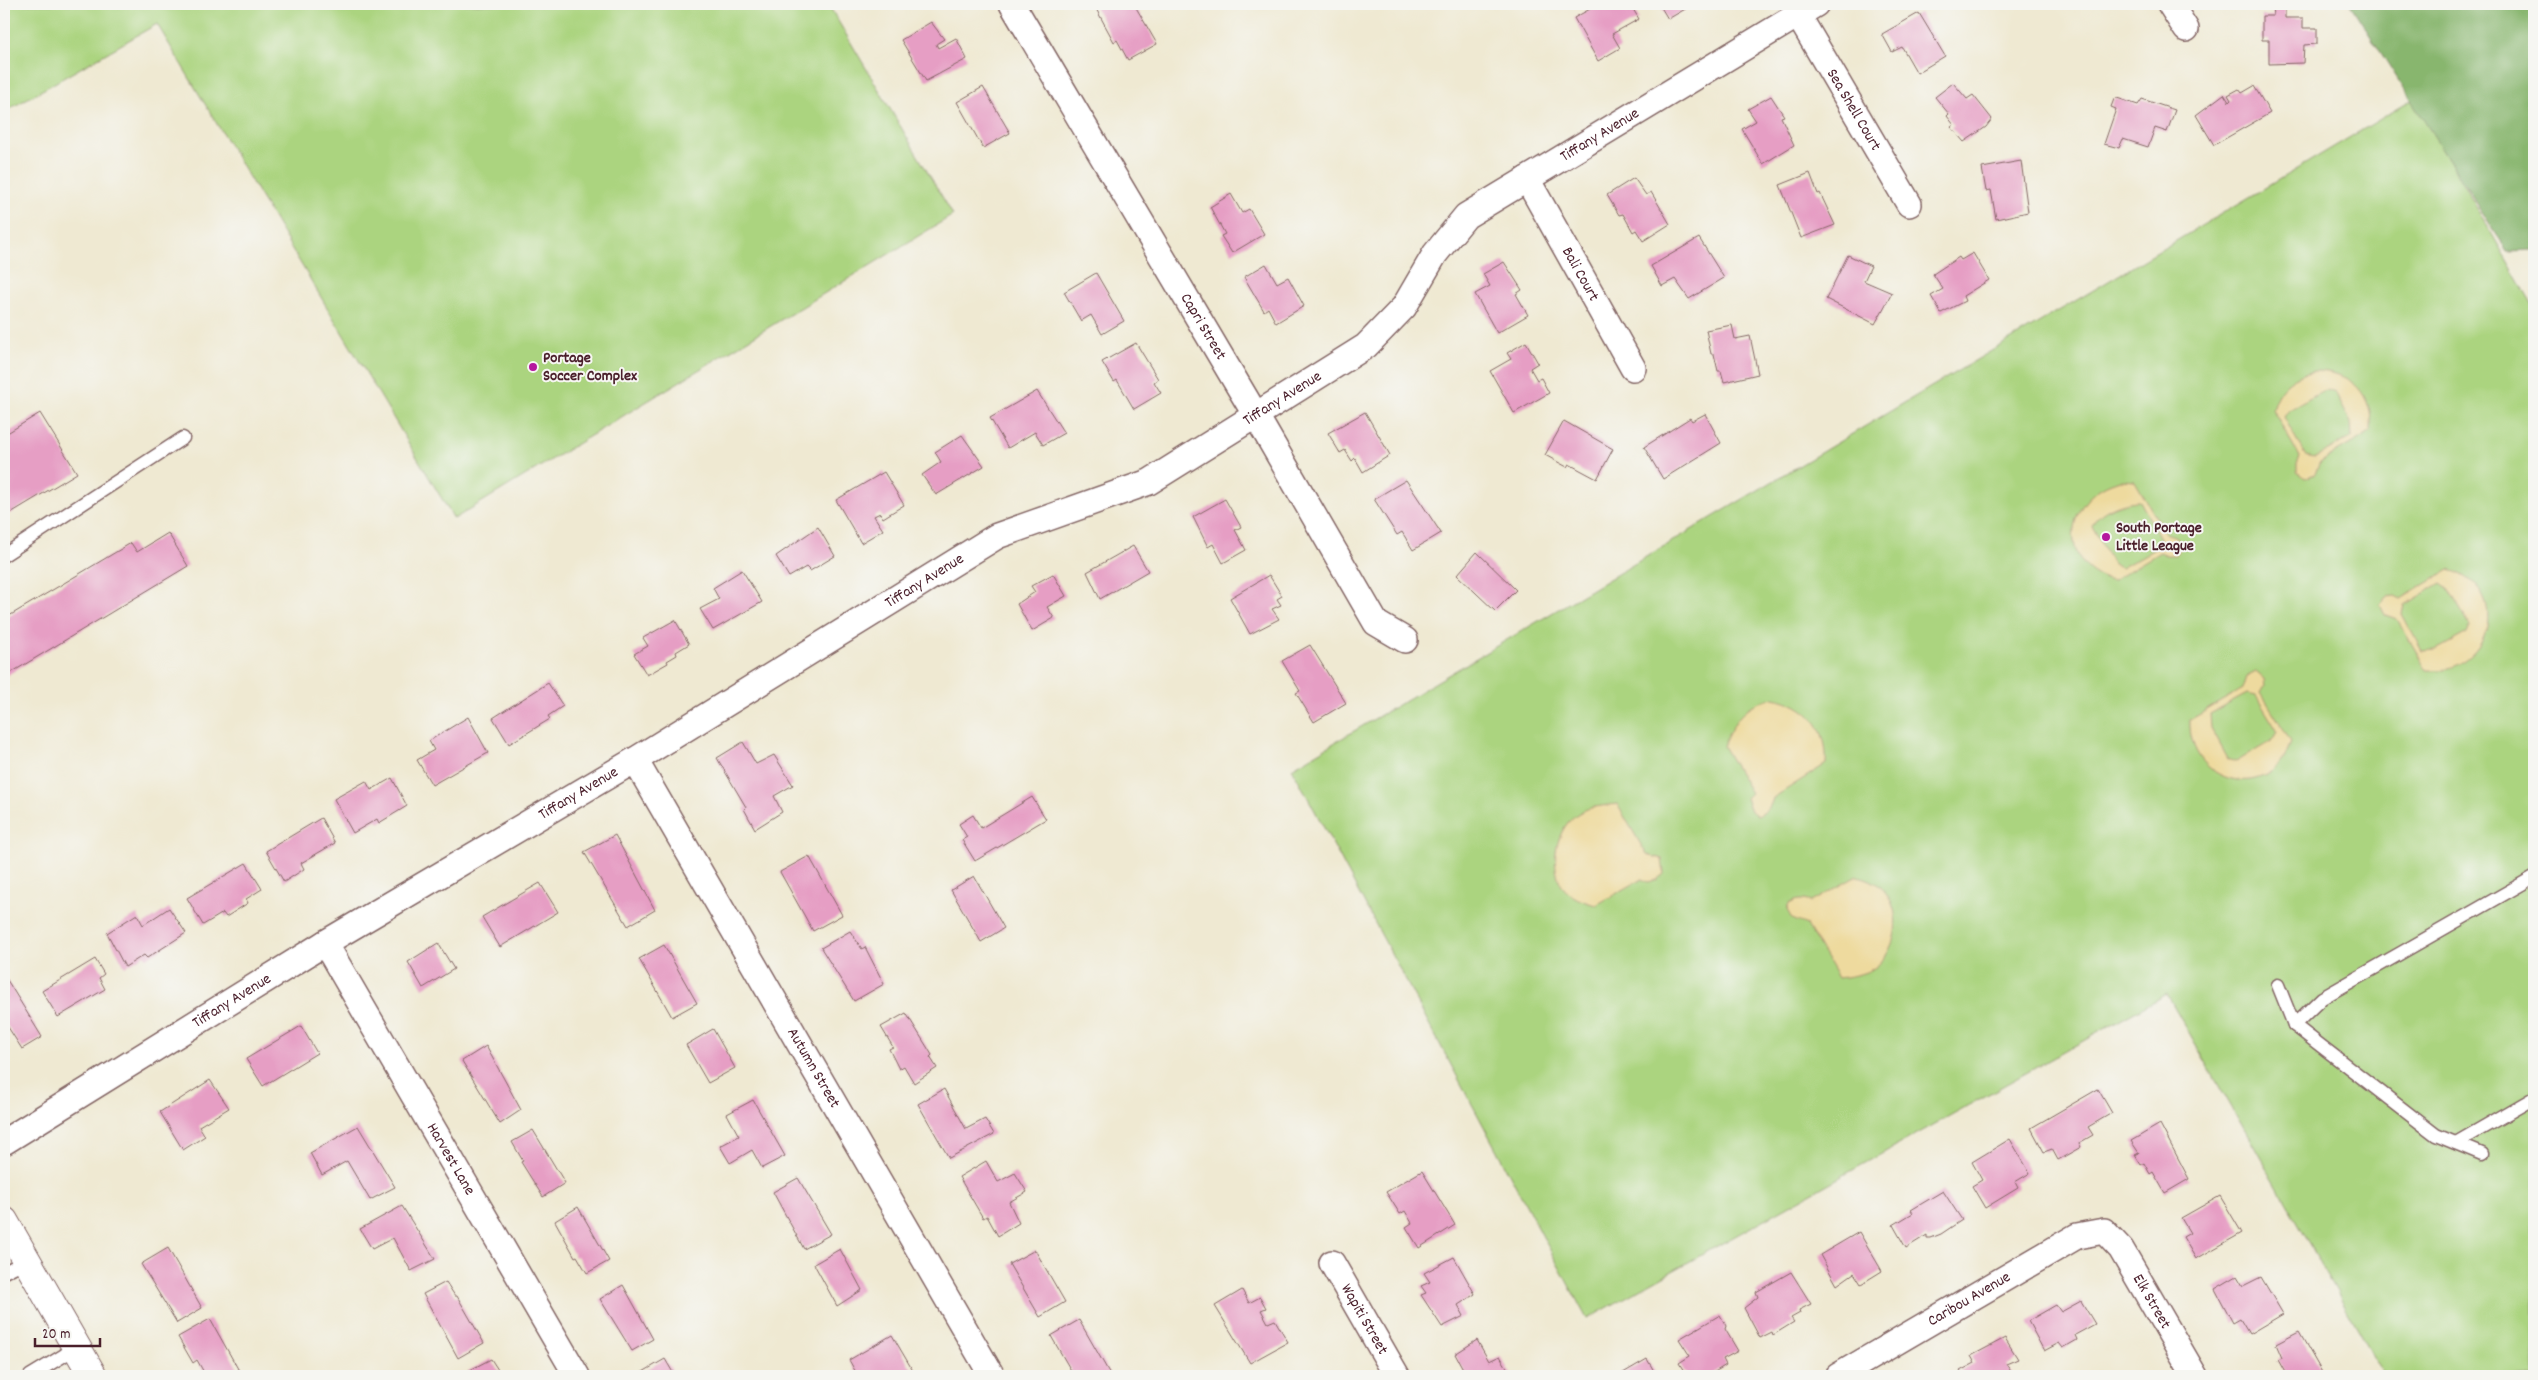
<svg xmlns="http://www.w3.org/2000/svg" width="2538" height="1380" viewBox="0 0 2538 1380" font-family="Dekko,sans-serif">
  <style>
    .green { fill: #abd47f; stroke: #7a7a55 }
    .forest { fill: #88b66e; stroke: #696a4c }
    .sand { fill: #eeda9e; stroke: #9c7c64; fill-rule: evenodd }
    .building { fill: #e69ec4 }
    .lines { fill: none; stroke-linecap: round; stroke-linejoin: round }
    .lane-casing { stroke: #846665; stroke-width: 15 }
    .street-casing { stroke: #846665; stroke-width: 28 }
    .secondary-casing { stroke: #846665; stroke-width: 30 }
    .lane { stroke: #fff; stroke-width: 12 }
    .street { stroke: #fff; stroke-width: 25 }
    .secondary { stroke: #fff; stroke-width: 28 }
    .poi-dot { fill: #b5179e; stroke: #f6f6f2; stroke-width: 2 }
    .labels { text-anchor: middle; dominant-baseline: central; stroke-width: 4; stroke-linejoin: round; paint-order: stroke }
    .street-label { font-size: 16px; fill: #4a1f2b; stroke: #f6f6f2 }
    .poi-label { font-size: 16px; font-weight: bold; fill: #4a1f2b; stroke: #f6f6f2; text-anchor: start }
  </style>
  <rect width="100%" height="100%" fill="#f6f6f2"/>
  <filter id="ink" filterUnits="userSpaceOnUse"><feTurbulence type="fractalNoise" baseFrequency=".02" numOctaves="2"/><feDisplacementMap in="SourceGraphic" scale="10" xChannelSelector="R" yChannelSelector="G"/><feConvolveMatrix kernelMatrix="1 2 1 2 8 2 1 2 1" color-interpolation-filters="sRGB"/></filter>
  <filter id="wash" filterUnits="userSpaceOnUse"><feTurbulence type="fractalNoise" baseFrequency=".0096" numOctaves="4" result="noise"/><feDisplacementMap in="SourceGraphic" scale="20" xChannelSelector="R" yChannelSelector="G"/><feGaussianBlur stdDeviation="1.12" result="paint"/><feColorMatrix in="noise" values="0 0 0 0 0 0 0 0 0 0 0 0 0 0 0 0 0 1.4 0 .05"/><feComposite in="paint" operator="in"/></filter>
  <g filter="url(#wash)">
    <rect width="100%" height="100%" fill="#efe9d2"/>
    <g class="green">
      <polygon points="4,4 828,4 953,215 454,519 157,24 4,112"/>
      <polygon points="2414,99 2534,307 2534,1376 2385,1376 2167,994 1587,1319 1292,768"/>
    </g>
    <polygon class="forest" points="2350,4 2534,4 2534,250 2507,251"/>
    <g class="sand">
      <path d="M2314 371C2351 371 2374 394 2371 432L2320 462 2315 474 2305 478 2297 472V464L2300 457 2272 409C2278 387 2292 376 2314 371ZM2327 389 2335 392 2351 423 2352 437 2315 457 2305 455 2284 417 2289 410Z"/>
      <path d="M2121 480 2135 481 2165 533 2177 537 2182 547 2175 555H2167L2160 552 2112 581C2055 566 2064 493 2121 480ZM2140 501 2160 538 2158 547 2121 568 2113 564 2092 526C2098 510 2124 501 2140 501Z"/>
      <path d="M2449 570C2512 586 2494 674 2427 670L2397 619 2385 615 2380 605 2387 597 2395 596 2401 599ZM2441 583 2448 588 2470 626 2467 633 2436 650 2422 651 2402 614 2404 605Z"/>
      <path d="M2256 672 2264 679 2265 686 2261 693 2291 741C2274 805 2187 786 2190 720L2242 689 2246 677ZM2247 694 2256 696 2278 732 2273 740 2236 762 2228 759 2211 728 2210 714Z"/>
      <path d="M1774 698C1809 705 1828 728 1826 764L1773 798C1770 808 1767 812 1757 816L1751 811 1746 798 1751 793 1723 746C1734 720 1745 703 1774 698Z"/>
      <path d="M1617 804 1647 855 1662 859 1664 874 1656 880 1648 882 1642 879 1596 905C1584 902 1570 897 1562 886 1549 865 1556 826 1579 813 1590 806 1604 806 1617 804Z"/>
      <path d="M1857 876C1899 883 1907 934 1880 963 1870 974 1852 976 1838 978L1807 925 1792 919 1787 910 1789 904C1798 899 1802 899 1811 902Z"/>
    </g>
    <g id="blocks">
      <g class="building">
        <polygon points="1096,4 1134,4 1157,44 1128,60 1117,40 1114,42 1094,5"/>
        <polygon points="1599,4 1630,4 1639,19 1612,34 1620,48 1598,61 1574,18"/>
        <polygon points="1659,4 1694,4 1668,19"/>
        <polygon points="2272,4 2285,4 2285,18 2303,18 2303,28 2317,28 2317,44 2304,45 2303,63 2269,64 2269,40 2262,40 2262,16 2273,16"/>
        <polygon points="1919,13 1945,56 1917,73 1902,47 1892,52 1882,34"/>
        <polygon points="931,22 944,39 936,44 938,48 956,38 967,59 926,81 901,40"/>
        <polygon points="1953,83 1967,99 1973,95 1992,119 1986,127 1964,142 1951,127 1954,125 1947,116 1949,114 1935,97"/>
        <polygon points="2254,86 2270,113 2214,145 2196,115 2224,94 2229,102 2231,100 2228,95 2239,89 2242,93"/>
        <polygon points="983,87 1010,133 983,148 957,102"/>
        <polygon points="1771,96 1784,116 1781,117 1794,145 1763,164 1742,129 1756,121 1748,109"/>
        <polygon points="2117,98 2138,105 2142,99 2175,110 2167,132 2155,128 2148,147 2123,139 2119,148 2104,144 2116,109 2111,107 2114,99"/>
        <polygon points="2021,161 2028,212 1996,219 1991,190 1986,191 1982,168"/>
        <polygon points="1810,173 1818,194 1820,193 1835,225 1801,238 1780,185"/>
        <polygon points="1634,178 1646,195 1651,192 1670,224 1643,241 1636,230 1633,232 1623,214 1619,215 1607,195"/>
        <polygon points="1231,194 1242,213 1249,209 1264,234 1232,253 1221,236 1225,234 1210,207"/>
        <polygon points="1699,238 1724,278 1689,299 1675,279 1662,286 1651,266"/>
        <polygon points="1973,253 1989,280 1963,296 1965,301 1941,313 1931,296 1943,289 1933,274 1959,257 1961,260"/>
        <polygon points="1848,255 1871,266 1864,281 1892,293 1875,324 1826,299"/>
        <polygon points="1504,262 1522,290 1516,294 1528,315 1497,333 1475,294 1490,286 1483,274"/>
        <polygon points="1266,264 1277,283 1288,277 1304,306 1276,323 1268,308 1264,311 1244,277"/>
        <polygon points="1096,273 1124,321 1102,334 1091,315 1081,321 1064,292"/>
        <polygon points="1732,325 1735,339 1750,336 1758,374 1724,382 1721,371 1718,371 1714,354 1711,354 1706,330"/>
        <polygon points="1526,342 1538,363 1530,368 1537,380 1541,378 1549,393 1514,413 1490,371 1511,359 1507,353"/>
        <polygon points="1136,343 1158,379 1154,382 1161,393 1134,409 1117,380 1114,382 1102,362"/>
        <polygon points="1037,391 1064,433 1043,445 1035,432 1008,448 990,418"/>
        <polygon points="1365,412 1390,455 1363,472 1355,458 1352,461 1345,450 1340,453 1328,433"/>
        <polygon points="40,413 77,473 4,517 4,435"/>
        <polygon points="1705,414 1721,443 1663,479 1644,447 1690,418 1692,421"/>
        <polygon points="1564,421 1613,449 1597,479 1569,464 1567,467 1545,455"/>
        <polygon points="962,435 984,466 936,495 922,475 941,462 935,452"/>
        <polygon points="884,472 904,505 883,518 880,513 874,516 883,530 861,543 836,500"/>
        <polygon points="1406,480 1441,533 1413,550 1402,532 1397,535 1374,499"/>
        <polygon points="1225,499 1241,527 1235,530 1246,550 1223,563 1213,544 1208,547 1193,517"/>
        <polygon points="818,527 835,556 810,571 806,567 789,577 776,556"/>
        <polygon points="168,533 188,566 4,677 4,619 131,543 137,552"/>
        <polygon points="1133,546 1148,571 1100,599 1087,572"/>
        <polygon points="1477,552 1516,590 1495,611 1457,575"/>
        <polygon points="742,570 762,602 713,630 700,609 719,599 713,588"/>
        <polygon points="1053,574 1066,596 1047,607 1054,618 1032,631 1017,604 1035,592 1031,586"/>
        <polygon points="1269,575 1282,596 1277,599 1281,605 1272,609 1279,619 1250,634 1230,598"/>
        <polygon points="675,620 689,644 676,652 677,655 667,661 668,663 647,675 634,654 648,646 643,638"/>
        <polygon points="1310,645 1346,703 1314,722 1296,693 1300,691 1282,661"/>
        <polygon points="548,683 563,706 548,716 550,719 509,744 493,718"/>
        <polygon points="468,717 488,753 432,785 417,760 434,750 429,741"/>
        <polygon points="743,742 756,764 774,755 793,785 774,796 782,812 755,829 744,809 746,807 717,758"/>
        <polygon points="392,778 407,806 379,823 377,819 353,833 334,799 366,781 371,790"/>
        <polygon points="1032,797 1046,819 975,861 962,840 967,837 959,824 973,815 981,828"/>
        <polygon points="321,818 335,843 301,863 304,869 284,882 266,851"/>
        <polygon points="615,835 655,910 628,926 584,852"/>
        <polygon points="809,856 842,915 813,931 780,872"/>
        <polygon points="246,863 262,889 246,899 248,903 226,917 223,913 203,925 187,898"/>
        <polygon points="974,876 1004,928 981,942 951,890"/>
        <polygon points="540,883 558,912 500,947 482,917"/>
        <polygon points="169,908 186,933 147,958 144,955 125,967 107,933 137,914 143,925"/>
        <polygon points="850,931 862,949 865,947 884,984 854,1001 821,948"/>
        <polygon points="438,943 454,969 423,988 408,962"/>
        <polygon points="664,945 697,1003 672,1017 639,959"/>
        <polygon points="95,959 104,974 99,978 105,989 58,1017 42,991"/>
        <polygon points="4,975 42,1037 22,1049 6,1024 4,1025"/>
        <polygon points="906,1013 932,1055 930,1057 937,1068 914,1083 904,1066 899,1069 889,1049 893,1047 881,1027"/>
        <polygon points="301,1026 317,1053 263,1086 246,1059"/>
        <polygon points="713,1029 735,1068 708,1083 686,1045"/>
        <polygon points="486,1046 521,1110 500,1124 462,1061"/>
        <polygon points="210,1080 229,1108 199,1126 205,1136 183,1150 160,1112"/>
        <polygon points="944,1089 966,1129 985,1119 994,1134 949,1158 918,1104"/>
        <polygon points="2098,1089 2112,1113 2088,1127 2093,1135 2079,1143 2081,1147 2058,1160 2052,1149 2044,1152 2031,1128"/>
        <polygon points="753,1100 785,1156 762,1168 752,1150 730,1163 720,1146 739,1136 727,1114"/>
        <polygon points="2160,1124 2189,1179 2165,1193 2153,1172 2150,1174 2144,1163 2141,1165 2135,1155 2139,1153 2131,1141"/>
        <polygon points="358,1126 395,1187 370,1200 347,1161 322,1175 310,1153"/>
        <polygon points="533,1130 565,1183 543,1197 521,1162 523,1161 512,1142"/>
        <polygon points="2010,1139 2030,1173 2015,1182 2018,1188 1985,1208 1972,1186 1982,1180 1972,1162"/>
        <polygon points="986,1161 998,1182 1015,1173 1027,1192 1009,1202 1019,1223 998,1236 987,1216 983,1218 959,1177"/>
        <polygon points="1422,1171 1455,1225 1419,1248 1406,1227 1412,1223 1405,1211 1400,1214 1386,1192"/>
        <polygon points="798,1178 831,1234 804,1249 773,1192"/>
        <polygon points="1943,1191 1962,1220 1941,1234 1931,1238 1927,1238 1927,1235 1906,1248 1893,1225 1913,1213 1911,1210"/>
        <polygon points="2220,1196 2242,1233 2196,1259 2183,1237 2190,1233 2181,1218"/>
        <polygon points="402,1206 435,1259 411,1271 393,1238 372,1249 360,1229"/>
        <polygon points="578,1207 609,1261 587,1273 577,1256 575,1257 555,1221"/>
        <polygon points="1859,1232 1882,1271 1861,1284 1854,1273 1837,1285 1820,1255"/>
        <polygon points="168,1248 202,1308 177,1323 141,1264"/>
        <polygon points="840,1249 862,1290 837,1306 814,1264"/>
        <polygon points="1035,1250 1065,1302 1040,1317 1009,1264"/>
        <polygon points="1454,1257 1475,1294 1458,1305 1464,1316 1442,1327 1421,1295 1426,1293 1421,1286 1430,1282 1424,1273"/>
        <polygon points="1791,1272 1811,1304 1799,1310 1800,1313 1791,1318 1794,1322 1773,1335 1772,1332 1760,1338 1744,1308 1758,1297 1756,1292"/>
        <polygon points="2237,1276 2243,1286 2261,1277 2283,1314 2249,1334 2240,1319 2233,1323 2215,1289"/>
        <polygon points="446,1282 455,1296 457,1296 484,1343 458,1358 423,1294"/>
        <polygon points="623,1285 653,1339 632,1351 600,1299"/>
        <polygon points="1242,1290 1249,1303 1260,1297 1266,1308 1261,1310 1268,1323 1275,1320 1288,1342 1250,1363 1215,1306"/>
        <polygon points="2081,1301 2095,1324 2075,1335 2077,1340 2063,1348 2059,1343 2044,1351 2028,1321 2056,1305 2061,1312"/>
        <polygon points="1720,1315 1726,1326 1725,1329 1738,1351 1723,1359 1726,1365 1708,1376 1687,1376 1679,1363 1690,1356 1679,1339"/>
        <polygon points="210,1319 242,1376 206,1376 197,1360 193,1363 178,1337"/>
        <polygon points="1079,1320 1111,1376 1079,1376 1076,1372 1073,1374 1051,1336"/>
        <polygon points="2299,1332 2324,1376 2287,1376 2278,1360 2282,1358 2276,1344"/>
        <polygon points="892,1335 916,1376 858,1376 849,1360"/>
        <polygon points="2005,1338 2018,1359 2006,1364 2014,1376 1963,1376 1960,1371 1975,1363 1971,1356"/>
        <polygon points="1477,1340 1489,1361 1500,1356 1512,1376 1467,1376 1455,1354"/>
        <polygon points="491,1359 502,1376 471,1376 468,1371"/>
        <polygon points="665,1359 675,1376 643,1376 641,1373"/>
        <polygon points="1647,1359 1657,1376 1618,1376"/>
      </g>
    </g>
  </g>
  <g filter="url(#ink)">
    <use href="#blocks" fill-opacity="0" stroke="#846665" stroke-width="1"/>
    <g class="lines">
      <defs>
        <g id="lane">
          <polyline points="4,555 183,438"/>
          <polyline points="2278,985 2294,1025 2436,1135 2482,1154"/>
          <polyline points="2294,1025 2322,998 2534,877"/>
          <polyline points="2456,1143 2534,1098"/>
          <polyline points="4,1272 26,1261"/>
          <polyline points="30,1376 76,1348"/>
        </g>
        <g id="street">
          <path id="s1" d="M1012 4 1255 414 1376 623 1405 640"/>
          <polyline points="2170,4 2186,29"/>
          <path id="s2" d="M1798 15 1909 204"/>
          <path id="s3" d="M1527 179 1633 368"/>
          <path id="s4" d="M635 760 992 1376"/>
          <path id="s5" d="M325 943 577 1376"/>
          <path id="s6" d="M4 1142 325 943 635 760 997 536 1149 482 1366 346 1404 307 1435 254 1466 216 1816 4"/>
          <path id="s7" d="M1332 1263 1397 1376"/>
          <path id="s8" d="M1838 1376 2077 1236 2104 1231 2121 1249 2195 1376"/>
        </g>
        <polyline id="secondary" points="4,1221 93,1376"/>
      </defs>
      <use href="#lane" class="lane-casing"/>
      <use href="#street" class="street-casing"/>
      <use href="#secondary" class="secondary-casing"/>
      <use href="#lane" class="lane"/>
      <use href="#street" class="street"/>
      <use href="#secondary" class="secondary"/>
    </g>
  </g>
  <g class="poi-dot">
    <circle cx="533" cy="367" r="5"/>
    <circle cx="2106" cy="537" r="5"/>
  </g>
  <g class="labels">
    <g class="street-label">
      <text stroke="none"><textPath href="#s2" startOffset="110">Sea Shell Court</textPath></text>
      <text stroke="none"><textPath href="#s6" startOffset="1902">Tiffany Avenue</textPath></text>
      <text stroke="none"><textPath href="#s3" startOffset="109">Bali Court</textPath></text>
      <text stroke="none"><textPath href="#s1" startOffset="375">Capri Street</textPath></text>
      <text stroke="none"><textPath href="#s6" startOffset="1482">Tiffany Avenue</textPath></text>
      <text stroke="none"><textPath href="#s6" startOffset="1078">Tiffany Avenue</textPath></text>
      <text stroke="none"><textPath href="#s6" startOffset="672">Tiffany Avenue</textPath></text>
      <text stroke="none"><textPath href="#s6" startOffset="268">Tiffany Avenue</textPath></text>
      <text stroke="none"><textPath href="#s4" startOffset="356">Autumn Street</textPath></text>
      <text stroke="none"><textPath href="#s5" startOffset="250">Harvest Lane</textPath></text>
      <text stroke="none"><textPath href="#s8" startOffset="152">Caribou Avenue</textPath></text>
      <text stroke="none"><textPath href="#s8" startOffset="390">Elk Street</textPath></text>
      <text stroke="none"><textPath href="#s7" startOffset="65">Wapiti Street</textPath></text>
    </g>
    <g class="poi-label">
      <text x="543" y="358">Portage<tspan x="543" dy="18">Soccer Complex</tspan></text>
      <text x="2116" y="528">South Portage<tspan x="2116" dy="18">Little League</tspan></text>
    </g>
  </g>
  <rect width="2538" height="1380" fill="none" stroke="#f6f6f2" stroke-width="20"/>
  <path d="M35 1338v8h65v-8" fill="none" stroke="#4a1f2b" stroke-width="2.5"/>
  <text x="42" y="1338" font-size="15" fill="#4a1f2b" stroke="#f6f6f2" stroke-width="4" paint-order="stroke">20 m</text>
</svg>
